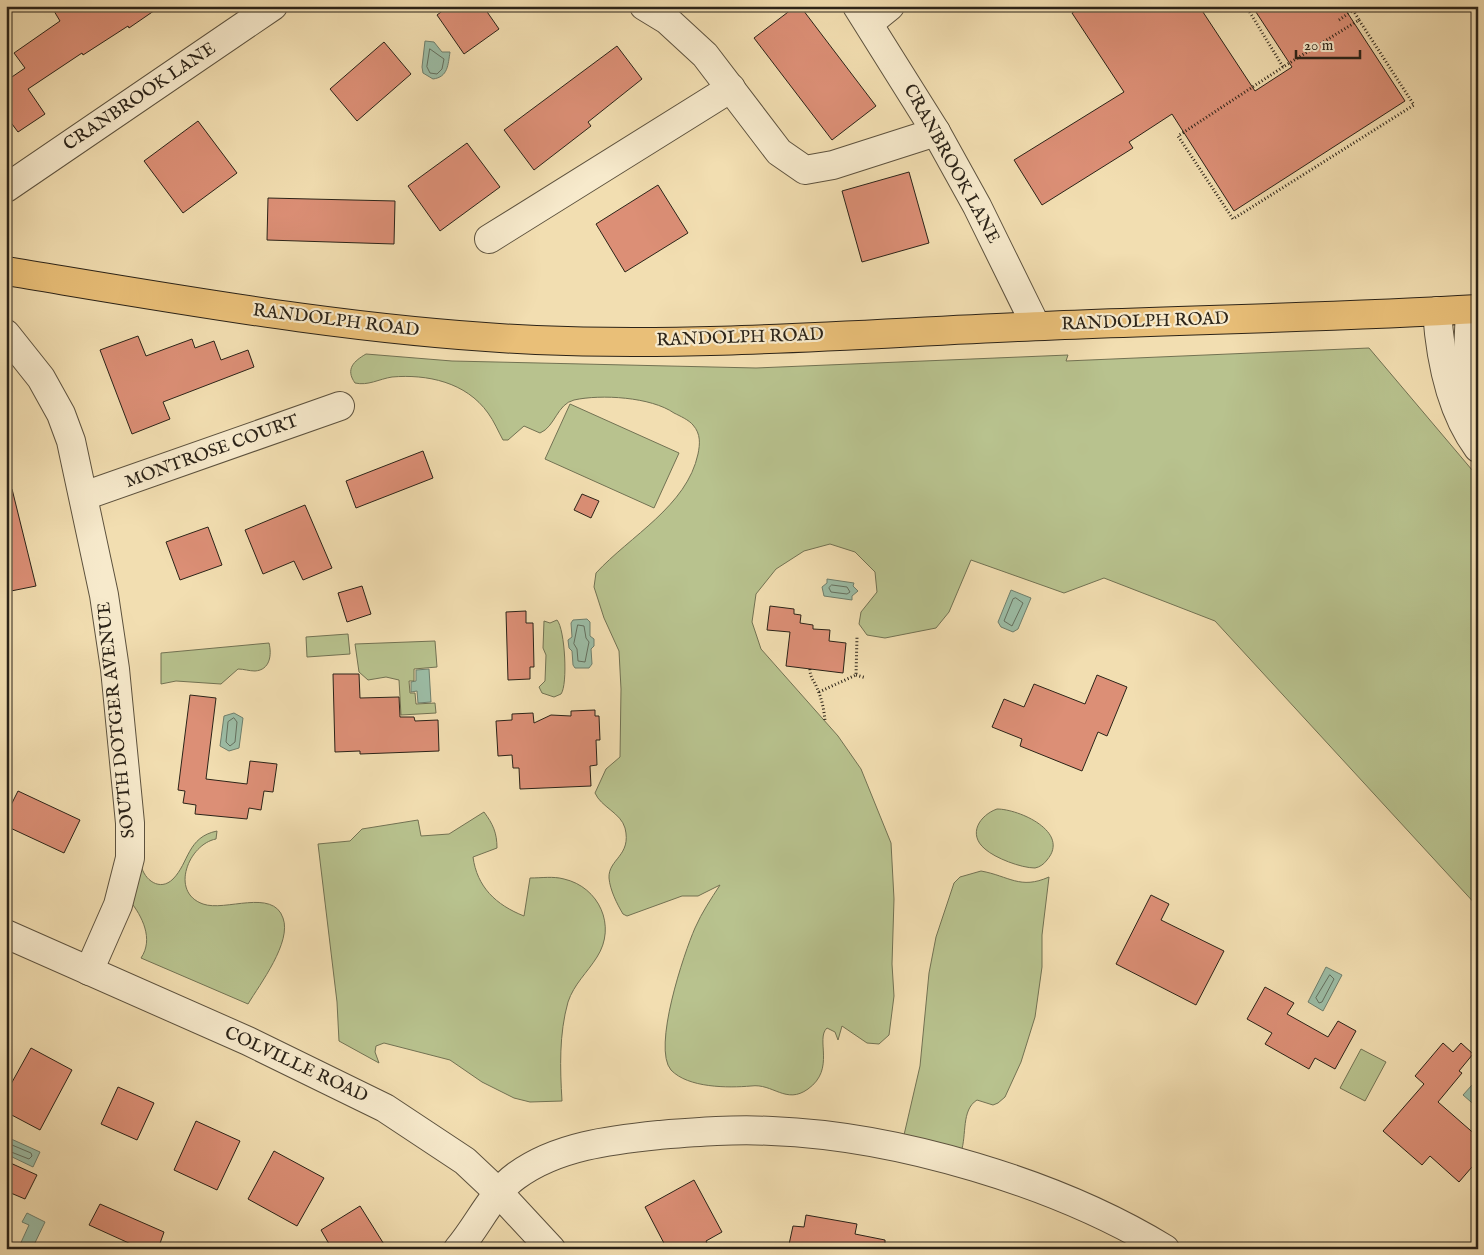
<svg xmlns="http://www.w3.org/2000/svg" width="1484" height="1255" viewBox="0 0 1484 1255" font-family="'IM FELL English',serif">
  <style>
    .green { fill: #b8c28e; stroke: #727253 }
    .water { fill: #9cbda6; stroke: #6f7f6d }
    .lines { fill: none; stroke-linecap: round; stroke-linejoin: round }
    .shore { stroke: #64705f; stroke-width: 1 }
    .building { fill: #dc8f76; stroke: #2b2318 }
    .minor-casing { stroke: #5d523e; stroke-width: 30 }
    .major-casing { stroke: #2b2318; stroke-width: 30 }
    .path { stroke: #2b2318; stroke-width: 3; stroke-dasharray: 1 2.5; stroke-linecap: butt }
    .minor { stroke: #f7eacc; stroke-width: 28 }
    .major { stroke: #e9bf78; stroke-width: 28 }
    .labels { text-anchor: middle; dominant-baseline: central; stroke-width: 4.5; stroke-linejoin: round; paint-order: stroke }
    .street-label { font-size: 18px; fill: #2b2318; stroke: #f7eacc }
  </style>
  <rect width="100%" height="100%" fill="#f2deb1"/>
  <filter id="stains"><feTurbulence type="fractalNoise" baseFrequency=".004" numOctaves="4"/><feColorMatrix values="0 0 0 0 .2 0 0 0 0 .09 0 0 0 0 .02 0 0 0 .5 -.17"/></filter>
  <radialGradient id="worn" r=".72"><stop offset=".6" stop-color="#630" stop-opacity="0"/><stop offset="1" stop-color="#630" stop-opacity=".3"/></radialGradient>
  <g class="green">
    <path d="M1369 348 1478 477V907L1215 621 1104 578 1064 593 971 560 949 612 936 628 885 638 867 635 859 624 861 612 877 592 875 572 855 552 830 544 804 551 776 569 756 594 752 622 761 649 838 736 861 769 891 843 894 899 892 964 894 996 889 1035 879 1044 867 1043 842 1026 838 1040 835 1032 827 1028C815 1039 836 1069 808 1089 786 1105 773 1083 751 1086 728 1088 688 1088 671 1070 652 1048 684 953 695 928 702 912 711 899 720 885L698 896H682L627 916 623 914C617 904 610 890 609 878 608 859 632 856 625 828 621 813 601 807 595 793L606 769 620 757 621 689 619 651 604 618 594 587 596 573C630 536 687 506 698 454 700 444 701 434 693 425 689 420 680 416 674 413 651 397 601 394 574 400 557 404 555 427 540 433L524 426 508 440H503C498 431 494 421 488 413 466 382 427 374 392 377 379 379 368 386 355 383 345 369 354 361 366 354L452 361 756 368 1068 355 1066 361Z"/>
    <polygon points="570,404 679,453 654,508 545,459"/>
    <path d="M557 620C565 629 568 685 561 694L554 697 542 693 539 687 545 681 546 655 543 648 544 621 550 623Z"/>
    <polygon points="348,634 350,654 307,657 306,637"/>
    <polygon points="435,641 437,667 414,669 414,681 409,681 410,693 415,693 416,704 435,703 436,713 401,715 399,680 386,677 368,680 359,672 355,644"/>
    <path d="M269 643C272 655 270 670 255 671 249 671 244 669 238 669L221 684 176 681 161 684V653Z"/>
    <path d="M997 809C1019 809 1071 832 1047 860 1044 864 1040 867 1035 868 1021 868 995 858 985 849 967 834 980 815 997 809Z"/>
    <path d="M484 812C493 824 497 833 497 848L473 857C477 887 496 905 524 916L530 878C542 878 553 876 564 879 599 887 617 926 597 957 587 973 574 984 568 1002 559 1034 560 1068 562 1101L530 1102 514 1098 482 1082 450 1060 384 1043 376 1046 375 1052 379 1063 339 1041 337 1002 318 844 350 841 362 829 418 820 421 836 449 834Z"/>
    <path d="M217 831 216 839C189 844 169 892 203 904 225 912 273 888 283 918 292 942 260 984 248 1004L141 958C154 939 142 916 130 901L141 865C144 880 160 892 173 879 189 863 187 837 217 831Z"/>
    <path d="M981 871C1009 876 1020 890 1049 877L1042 935V967L1035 1017 1021 1062 1005 1097 998 1103 993 1105 977 1100C961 1110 967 1135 961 1152L904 1135 920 1066 929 973 936 937 954 883 960 877Z"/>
    <polygon points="1361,1049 1386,1062 1365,1101 1340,1088"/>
  </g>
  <g class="water">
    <path d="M425 41 434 42 442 52H450C448 65 448 77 433 79L423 73 422 67Z"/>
    <polygon points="827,579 854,583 853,586 858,591 852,596 852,600 824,596 822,587 827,583"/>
    <polygon points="1011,590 1031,598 1018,629 1013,632 1001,627 998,622"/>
    <polygon points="587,619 590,622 590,636 594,639 594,646 591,649 592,664 589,668 575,668 573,665 572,651 569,648 568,640 572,637 571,623 573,620"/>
    <polygon points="429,669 431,702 418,703 417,691 411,692 411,682 416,681 416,670"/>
    <polygon points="234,713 243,718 239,748 229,751 220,746 224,716"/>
    <polygon points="1326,967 1342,975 1323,1011 1308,1002"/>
    <polygon points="1472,1085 1475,1088 1478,1086 1478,1108 1463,1095"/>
    <polygon points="9,1138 40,1152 33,1167 6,1154 6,1145"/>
    <polygon points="27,1213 45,1222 32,1249 18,1249 29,1225 22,1222"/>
  </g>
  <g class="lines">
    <g class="shore">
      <polygon points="430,49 444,59 442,69 437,74 430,73 427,67"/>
      <polygon points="832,585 847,587 850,592 847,594 831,592 829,588"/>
      <polygon points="1016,598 1023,603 1012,626 1004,621 1013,599"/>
      <polygon points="578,625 584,626 586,638 589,642 585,662 578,661 577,649 574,644"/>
      <polygon points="234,718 237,722 235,742 230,746 226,742 228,722"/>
      <polygon points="1330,975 1334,979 1322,1002 1319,1003 1316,998"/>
      <polyline points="6,1145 12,1145 31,1153 32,1156 29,1159 6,1150"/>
    </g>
  </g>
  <g class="building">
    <polygon points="51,6 161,6 129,28 128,26 83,55 82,53 28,89 45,114 18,132 6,116 6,81 25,68 14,53 60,21"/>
    <polygon points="449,6 483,6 499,29 464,54 437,15"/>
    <polygon points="796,6 800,6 876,106 832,140 754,38"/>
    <polygon points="1083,6 1199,6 1255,91 1292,67 1252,6 1343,6 1405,101 1234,211 1172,114 1129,142 1133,148 1042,205 1014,160 1124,92 1072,13"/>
    <polygon points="384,42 411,74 357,121 330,89"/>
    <polygon points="617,46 642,79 588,122 591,126 534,170 504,130"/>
    <polygon points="198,121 237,173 183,213 144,161"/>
    <polygon points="467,143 500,187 440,231 408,186"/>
    <polygon points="909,172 929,243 862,262 842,191"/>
    <polygon points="658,185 688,233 625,272 596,224"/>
    <polygon points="268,198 395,201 394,244 267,240"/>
    <polygon points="138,336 146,356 192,339 195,348 214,341 221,360 248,350 254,367 163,402 170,419 132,434 100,350"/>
    <polygon points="423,451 433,478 356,508 346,481"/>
    <polygon points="12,489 36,586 6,592 6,490"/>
    <polygon points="582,494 599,501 591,518 574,510"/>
    <polygon points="305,505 332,568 303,580 294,561 263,574 245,530"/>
    <polygon points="208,527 222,565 180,580 166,542"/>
    <polygon points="362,586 371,614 347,622 338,593"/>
    <polygon points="770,606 794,609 794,614 801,615 800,623 813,625 813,629 830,630 829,641 846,643 843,673 786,666 790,632 767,630"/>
    <polygon points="526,611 526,623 533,623 534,667 530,667 530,679 508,680 506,612"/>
    <polygon points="333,674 359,674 360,698 399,697 400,717 414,717 415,721 438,720 439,751 360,754 360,751 335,752"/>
    <polygon points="1097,675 1127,687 1107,736 1098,732 1082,771 1020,746 1022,739 992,727 1004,699 1024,707 1034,684 1085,704"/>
    <polygon points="190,695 216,698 206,779 247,784 250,761 277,764 273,792 264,791 261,810 249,808 247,819 195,814 196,805 183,803 185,791 178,790"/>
    <polygon points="595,710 595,716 599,716 600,740 596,740 597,765 590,766 591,786 520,789 519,768 513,768 512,755 498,756 496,721 512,720 512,714 533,713 534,723 551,715 571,716 571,711"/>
    <polygon points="18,791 80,820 64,853 6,826 6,815"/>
    <polygon points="1151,895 1169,904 1161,920 1224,951 1196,1005 1116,964"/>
    <polygon points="1265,987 1294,1003 1287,1014 1328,1037 1338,1021 1356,1031 1335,1069 1315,1058 1309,1069 1265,1044 1272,1033 1247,1019"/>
    <polygon points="1443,1043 1453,1052 1461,1043 1473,1054 1459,1071 1462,1073 1438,1102 1478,1137 1478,1160 1459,1182 1430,1156 1422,1165 1383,1131 1424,1084 1415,1076"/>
    <polygon points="31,1048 72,1070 40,1130 6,1112 6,1093"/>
    <polygon points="118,1087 154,1103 137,1140 101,1124"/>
    <polygon points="196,1121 240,1141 217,1190 174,1170"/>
    <polygon points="274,1151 324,1178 297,1226 248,1199"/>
    <polygon points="6,1161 37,1175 25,1199 6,1191"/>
    <polygon points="694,1180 722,1232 706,1241 710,1249 667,1249 645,1207"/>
    <polygon points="100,1204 164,1232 158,1249 142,1249 89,1225"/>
    <polygon points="360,1206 387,1249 332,1249 321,1230"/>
    <polygon points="806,1215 857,1224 855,1234 885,1240 885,1249 788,1249 793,1226 804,1227"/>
  </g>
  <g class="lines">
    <defs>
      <g id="minor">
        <polyline points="644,6 667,20 705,55 779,152 805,170 833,165 936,132"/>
        <polyline points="857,6 936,132 977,206 1036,326"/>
        <polyline points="869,23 890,6"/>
        <polyline points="6,188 273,6"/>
        <polyline points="489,239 731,88"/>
        <polyline points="1470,310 1468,353 1478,406"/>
        <path d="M1437 311C1440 356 1450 410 1478 448"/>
        <polyline points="6,334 41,378 61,414 71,441 104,595 115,669 130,823 130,858 118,905 89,971"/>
        <polyline points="84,496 340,406"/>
        <polyline points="6,934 248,1041 385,1108 465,1161 499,1193 551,1249"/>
        <path d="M458 1249C478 1226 491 1194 516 1176 557 1146 611 1140 659 1135 697 1132 734 1129 772 1131 898 1136 1057 1183 1165 1249"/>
      </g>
      <path id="major" d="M6 271C182 300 358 332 536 340 696 347 858 334 1018 327 1171 320 1325 318 1478 309"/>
    </defs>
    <use href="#minor" class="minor-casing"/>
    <use href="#major" class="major-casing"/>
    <g class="path">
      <polyline points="1246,6 1283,67 1359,20 1353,10"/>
      <polyline points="1339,20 1359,6"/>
      <polyline points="1283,67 1178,136 1233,219 1414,105 1359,20"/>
      <path d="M810 669C810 678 814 680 817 688 822 699 824 710 825 721"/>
      <polyline points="856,675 866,678"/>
      <polyline points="819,692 856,675 857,637"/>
    </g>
    <use href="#minor" class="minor"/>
    <use href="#major" class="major"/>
  </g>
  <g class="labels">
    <g class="street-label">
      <text transform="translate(140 97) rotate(-34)">CRANBROOK LANE</text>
      <text transform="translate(951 164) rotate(61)">CRANBROOK LANE</text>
      <text transform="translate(336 321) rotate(7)">RANDOLPH ROAD</text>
      <text transform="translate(1145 322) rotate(-2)">RANDOLPH ROAD</text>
      <text transform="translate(740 338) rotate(-2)">RANDOLPH ROAD</text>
      <text transform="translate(212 452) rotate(-20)">MONTROSE COURT</text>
      <text transform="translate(117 720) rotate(-96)">SOUTH DOTGER AVENUE</text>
      <text transform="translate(296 1065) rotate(25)">COLVILLE ROAD</text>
    </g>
  </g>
  <rect width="1484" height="1255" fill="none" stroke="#f2deb1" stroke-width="25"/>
  <rect x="8" y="8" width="1469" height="1240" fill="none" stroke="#2b2318" stroke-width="2.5"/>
  <rect x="12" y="12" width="1459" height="1230" fill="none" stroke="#2b2318"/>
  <path d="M1296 50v8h64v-8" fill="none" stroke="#2b2318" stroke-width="2.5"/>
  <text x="1304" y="50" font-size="15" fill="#2b2318" stroke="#f7eacc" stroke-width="4" paint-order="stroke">20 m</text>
  <rect width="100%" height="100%" filter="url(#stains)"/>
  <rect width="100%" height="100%" fill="url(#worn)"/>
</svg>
